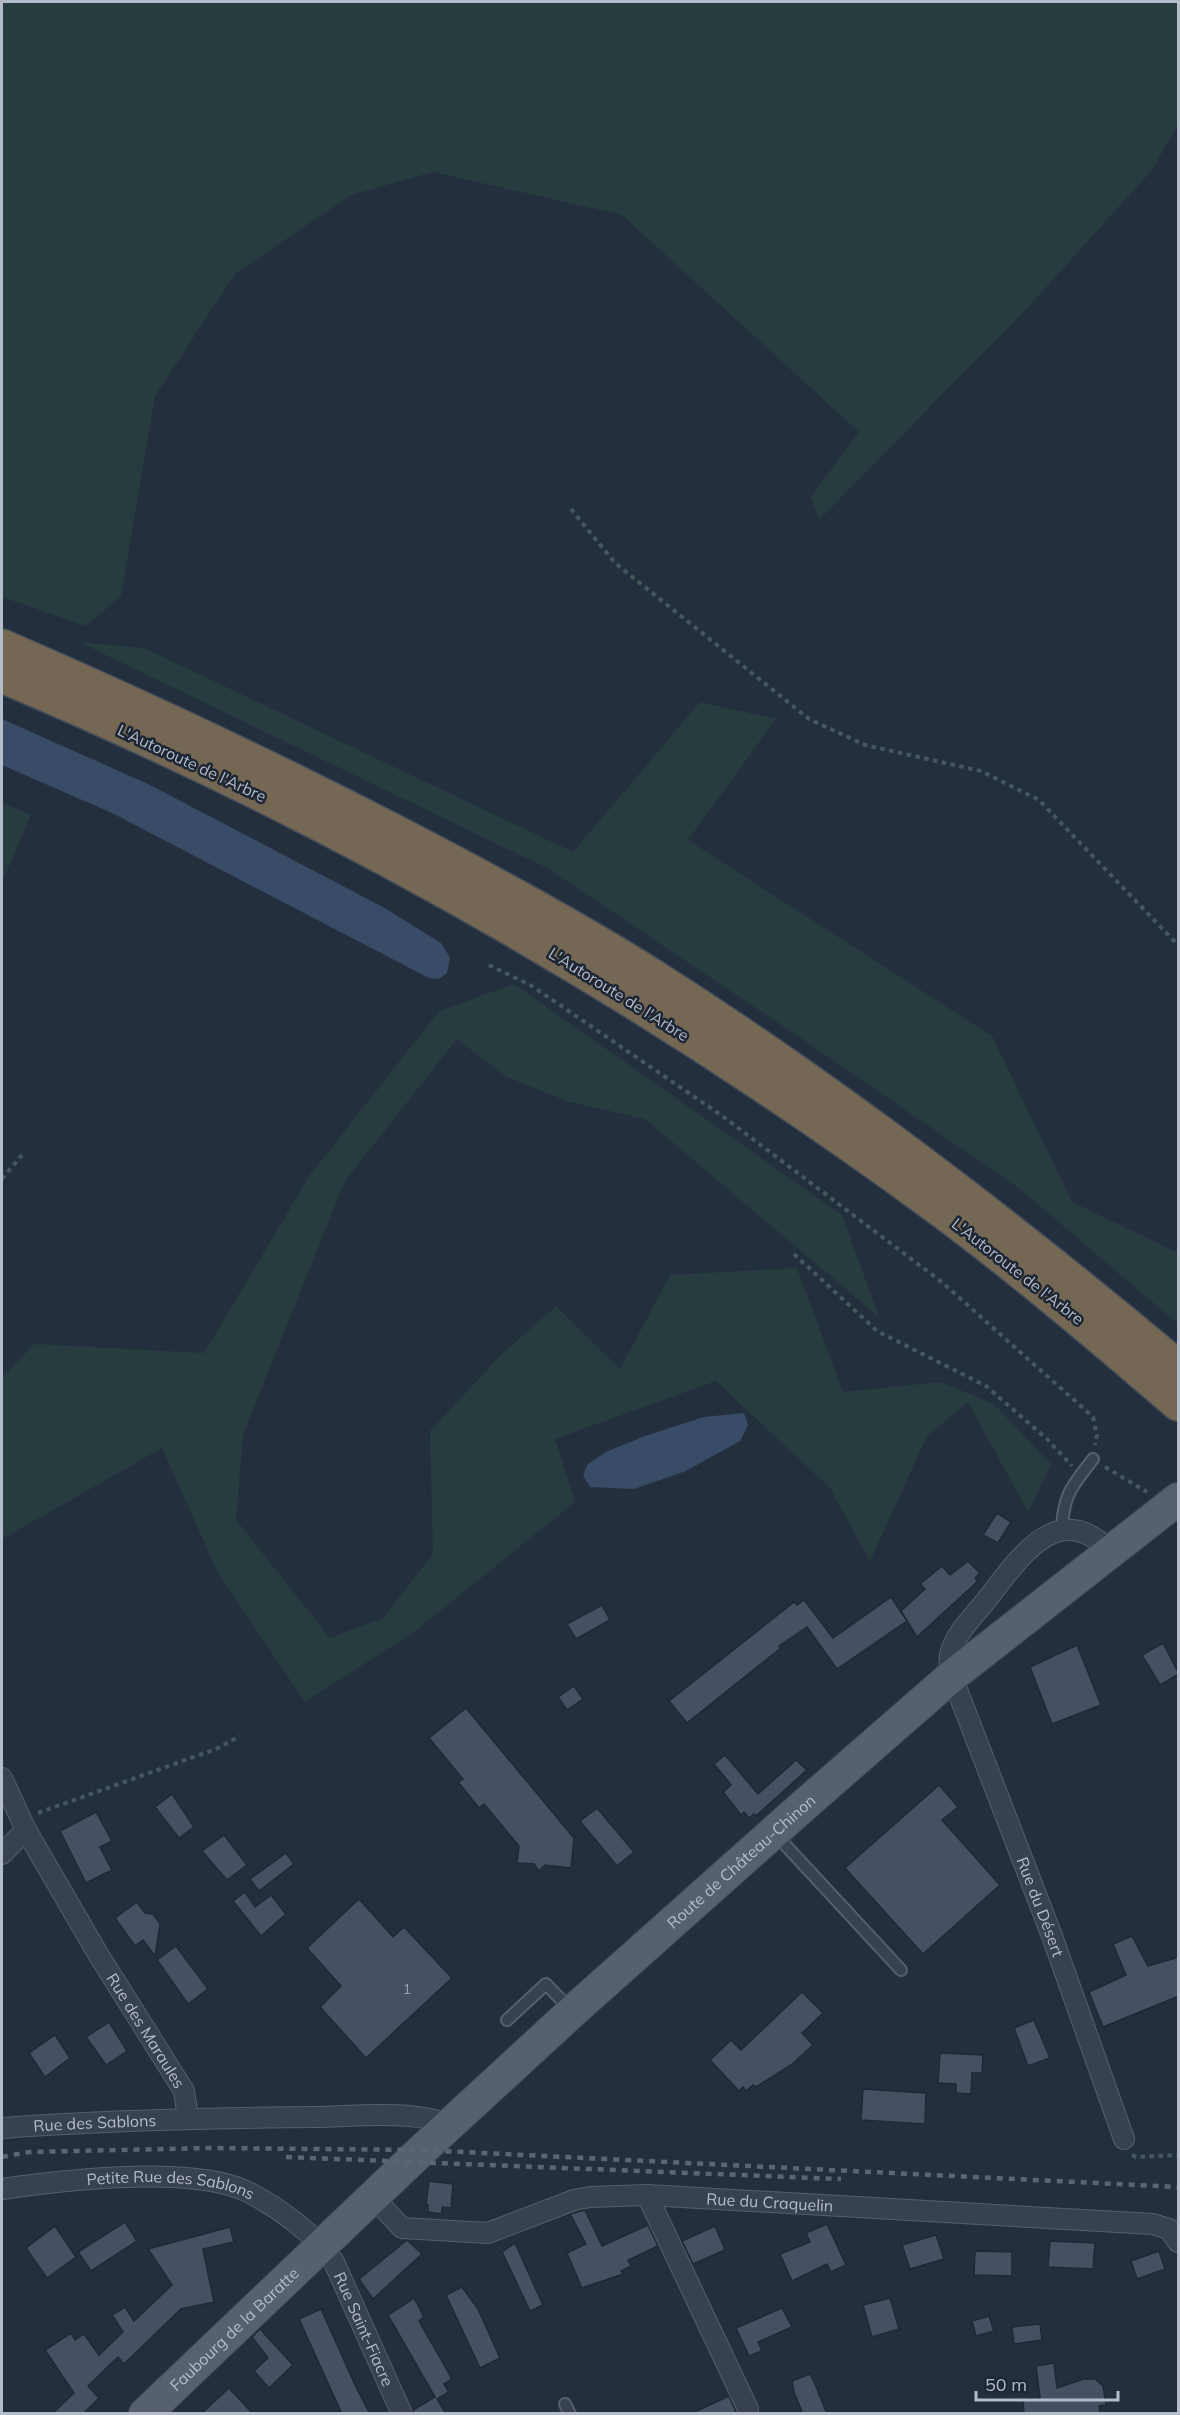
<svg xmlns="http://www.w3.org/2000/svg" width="1180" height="2415" viewBox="0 0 1180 2415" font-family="Mulish,sans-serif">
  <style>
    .green { fill: #263c3f }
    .water { fill: #394c67 }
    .building { fill: #455162; stroke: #1f2835; stroke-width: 1.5 }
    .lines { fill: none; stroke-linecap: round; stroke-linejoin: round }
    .lane-casing { stroke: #565f6c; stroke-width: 14 }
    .street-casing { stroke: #565f6c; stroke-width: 22 }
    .primary-casing { stroke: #414a57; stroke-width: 34 }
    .highway-casing { stroke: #434c59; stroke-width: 36 }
    .path { stroke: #44595c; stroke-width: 4; stroke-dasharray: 4.5 4.5; stroke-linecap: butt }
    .lane { stroke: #38414e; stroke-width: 10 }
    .street { stroke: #38414e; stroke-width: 20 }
    .primary { stroke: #56606e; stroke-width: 32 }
    .highway { stroke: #746855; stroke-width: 33 }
    .rail { stroke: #5a6575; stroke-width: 4.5; stroke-dasharray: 6 6; stroke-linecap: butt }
    .labels { text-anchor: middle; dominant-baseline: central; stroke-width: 5; stroke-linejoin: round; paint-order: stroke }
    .number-label { font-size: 14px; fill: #98a1af }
    .street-label { font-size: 16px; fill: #b4bcc9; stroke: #1d2633 }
  </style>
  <rect width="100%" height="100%" fill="#242f3e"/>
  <g class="green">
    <polygon points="2,2 1178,2 1178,124 1152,170 1032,303 819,520 811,497 859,432 622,215 433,172 351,195 235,274 155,396 121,596 86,626 2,597"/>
    <polygon points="79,642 144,648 573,852 700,702 776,719 688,840 992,1036 1072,1202 1178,1253 1178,1324 1020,1189 789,1030 547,868"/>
    <polygon points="2,803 31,815 2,882"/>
    <polygon points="514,984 842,1215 879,1317 645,1119 570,1102 507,1077 457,1039 345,1181 243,1435 236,1520 330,1638 383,1618 433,1554 430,1431 500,1356 556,1306 620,1369 670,1275 797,1268 843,1392 940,1382 994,1404 1051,1464 1028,1512 968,1402 927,1436 870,1561 830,1488 716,1381 555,1439 575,1502 414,1632 305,1702 218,1573 162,1448 2,1539 2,1378 34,1344 204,1353 310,1175 439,1011"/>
  </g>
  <g class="water">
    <polygon points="2,719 148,784 381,906 441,943 450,958 447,973 439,979 429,978 112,813 2,765"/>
    <polygon points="744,1413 748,1425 740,1441 686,1471 634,1489 590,1487 583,1475 588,1464 606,1452 645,1436 704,1417"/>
  </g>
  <g class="building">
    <polygon points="997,1513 1011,1522 998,1543 983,1535"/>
    <polygon points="968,1561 980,1573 975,1578 978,1581 917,1637 901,1611 925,1589 920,1584 942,1566 950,1575"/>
    <polygon points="891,1597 907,1621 837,1669 807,1627 779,1646 781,1648 687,1723 669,1701 794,1602 797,1605 804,1600 833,1638"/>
    <polygon points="602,1605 610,1620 576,1639 567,1624"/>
    <polygon points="1163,1643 1179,1674 1160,1685 1142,1655"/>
    <polygon points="1077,1645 1101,1705 1052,1724 1030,1667"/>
    <polygon points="574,1686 583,1699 567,1710 558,1697"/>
    <polygon points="466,1708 574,1838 571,1868 545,1865 539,1871 534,1864 517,1863 519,1846 484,1804 479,1808 458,1782 463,1779 429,1738"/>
    <polygon points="725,1755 758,1794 796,1760 807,1770 756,1816 754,1814 749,1818 744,1812 741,1815 723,1792 731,1785 714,1764"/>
    <polygon points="939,1785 958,1807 942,1820 1000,1885 923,1954 845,1868"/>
    <polygon points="172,1794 194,1827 179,1838 155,1807"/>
    <polygon points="597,1808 634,1852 617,1866 580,1821"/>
    <polygon points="96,1812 112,1841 100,1847 112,1870 86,1883 60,1831"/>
    <polygon points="224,1835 247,1865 227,1880 202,1851"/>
    <polygon points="286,1853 294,1864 259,1891 250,1879"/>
    <polygon points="245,1892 255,1907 271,1895 286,1914 261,1936 233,1901"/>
    <polygon points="359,1899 393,1937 404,1927 452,1978 366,2058 320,2007 341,1986 307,1948"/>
    <polygon points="137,1902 145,1913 153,1914 160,1924 155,1956 143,1940 135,1946 115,1918"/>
    <polygon points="1132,1936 1148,1966 1179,1957 1179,1996 1103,2027 1089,1992 1126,1975 1113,1944"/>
    <polygon points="176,1946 208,1989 188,2004 157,1960"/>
    <polygon points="802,1992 823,2013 802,2033 813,2045 791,2065 756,2087 753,2085 746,2091 743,2087 739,2091 710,2060 731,2040 741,2050"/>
    <polygon points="1034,2020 1050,2058 1028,2066 1014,2028"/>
    <polygon points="109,2022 127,2051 106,2065 86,2037"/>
    <polygon points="55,2035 70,2058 45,2077 29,2053"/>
    <polygon points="940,2053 983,2055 982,2073 972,2073 971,2094 956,2093 956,2084 938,2083"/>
    <polygon points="863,2089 926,2093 925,2124 861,2120"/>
    <polygon points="429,2181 453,2184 451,2208 442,2207 442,2214 428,2212 428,2205 426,2205"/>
    <polygon points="585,2210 602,2246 648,2225 658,2246 628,2260 631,2266 621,2271 623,2274 582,2288 567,2253 586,2244 570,2214"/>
    <polygon points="125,2222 137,2241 91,2271 78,2252"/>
    <polygon points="827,2224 846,2265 831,2272 827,2264 792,2281 780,2254 810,2242 806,2233"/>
    <polygon points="55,2226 76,2257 47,2278 26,2248"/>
    <polygon points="715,2226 725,2250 693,2264 682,2241"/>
    <polygon points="230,2227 234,2242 203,2249 214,2302 181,2309 124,2364 118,2357 88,2386 99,2398 83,2414 52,2414 74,2393 45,2350 71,2333 75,2340 84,2334 99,2355 123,2332 112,2315 125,2307 134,2321 172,2285 148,2249"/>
    <polygon points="936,2235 944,2259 910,2269 902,2245"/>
    <polygon points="407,2240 422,2254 373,2299 359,2279"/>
    <polygon points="1050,2241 1095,2243 1093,2269 1048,2267"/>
    <polygon points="515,2243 543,2305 530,2311 502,2252"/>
    <polygon points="975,2251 1012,2252 1012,2276 974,2275"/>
    <polygon points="1159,2251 1165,2269 1137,2279 1131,2261"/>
    <polygon points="462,2287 478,2309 500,2358 480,2368 446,2295"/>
    <polygon points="414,2298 424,2317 419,2321 452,2379 444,2384 449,2392 437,2399 446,2414 414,2414 413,2410 435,2397 388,2315"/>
    <polygon points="890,2298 899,2329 872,2337 863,2305"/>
    <polygon points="782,2308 792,2327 758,2342 762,2351 749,2356 736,2328"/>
    <polygon points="321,2309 356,2387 370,2414 342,2414 299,2319"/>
    <polygon points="989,2316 994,2331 976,2336 972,2321"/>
    <polygon points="1040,2324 1042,2340 1014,2344 1012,2327"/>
    <polygon points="260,2329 293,2365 269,2388 254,2371 268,2358 252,2337"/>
    <polygon points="1054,2363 1057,2388 1084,2379 1095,2379 1103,2386 1106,2405 1099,2406 1100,2414 1024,2414 1023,2400 1040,2398 1036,2366"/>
    <polygon points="810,2374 815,2384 827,2414 803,2414 794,2392 792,2381"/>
    <polygon points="229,2388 253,2414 201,2414"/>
    <polygon points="729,2396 737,2414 690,2414"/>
  </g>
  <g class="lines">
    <defs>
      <g id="lane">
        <path d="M1062 1530C1063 1495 1072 1486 1093 1459"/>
        <polyline points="776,1835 901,1970"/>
        <polyline points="507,2020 546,1984 570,2009"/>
        <polyline points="565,2404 570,2414"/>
      </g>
      <g id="street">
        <path id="s1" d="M1110 1551C1058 1498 1020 1557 988 1598 976 1614 957 1631 951 1651 947 1663 952 1676 956 1687L1052 1936 1124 2139"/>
        <path id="s2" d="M2 1778 26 1830 98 1954 184 2091 188 2118"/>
        <polyline points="2,1854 26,1830"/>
        <path id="s3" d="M2 2128C107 2120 212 2118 318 2117 356 2116 415 2110 449 2125"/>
        <path id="s4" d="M2 2189C65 2180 188 2165 246 2191 264 2200 281 2211 296 2223 312 2236 324 2246 334 2262L402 2414"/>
        <polyline points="647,2195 748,2409"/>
        <path id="s5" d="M373 2197 402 2228 488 2233 574 2200 590 2197 647 2195 1153 2224 1169 2229 1178 2242"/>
      </g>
      <g id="primary">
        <path id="s6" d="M145 2414 422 2150 573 2011 802 1807 952 1676 1178 1499"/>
      </g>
      <g id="highway">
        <path d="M2 646C134 703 264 764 392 830 481 876 569 923 653 976 837 1093 1011 1227 1178 1367"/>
        <path d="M2 676C333 815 646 994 935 1206 1019 1268 1099 1336 1178 1404"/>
      </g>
    </defs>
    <use href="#lane" class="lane-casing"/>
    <use href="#street" class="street-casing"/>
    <use href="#primary" class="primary-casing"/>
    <use href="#highway" class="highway-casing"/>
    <g class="path">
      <polyline points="571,509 615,563 809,719 865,745 981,771 1039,800 1178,945"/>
      <polyline points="489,965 532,986 721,1115 943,1283 1093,1417 1097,1435 1095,1445"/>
      <polyline points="2,1179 22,1155"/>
      <polyline points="794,1254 877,1331 986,1386 1047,1439 1072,1466"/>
      <polyline points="1105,1467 1147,1492"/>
      <polyline points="38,1813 216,1749 240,1736"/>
      <polyline points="1132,2155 1136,2157 1178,2155"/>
    </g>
    <use href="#lane" class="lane"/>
    <use href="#street" class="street"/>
    <use href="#primary" class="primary"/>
    <use href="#highway" class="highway"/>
    <g class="rail">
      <polyline points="2,2157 29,2152 210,2148 422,2150 1178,2187"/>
      <polyline points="286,2157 841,2179"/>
    </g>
  </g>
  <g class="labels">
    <g class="number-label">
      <text x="407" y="1989">1</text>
    </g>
    <g class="street-label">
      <text transform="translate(192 763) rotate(25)">L'Autoroute de l'Arbre</text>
      <text transform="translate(619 994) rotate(32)">L'Autoroute de l'Arbre</text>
      <text transform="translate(1018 1271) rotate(38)">L'Autoroute de l'Arbre</text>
      <text stroke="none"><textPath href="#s6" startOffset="813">Route de Château-Chinon</textPath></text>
      <text stroke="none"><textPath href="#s1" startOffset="494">Rue du Désert</textPath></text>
      <text stroke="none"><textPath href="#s2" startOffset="291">Rue des Maraules</textPath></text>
      <text stroke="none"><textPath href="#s3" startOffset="93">Rue des Sablons</textPath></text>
      <text stroke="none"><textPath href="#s4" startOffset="170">Petite Rue des Sablons</textPath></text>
      <text stroke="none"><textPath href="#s5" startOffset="417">Rue du Craquelin</textPath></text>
      <text stroke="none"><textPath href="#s4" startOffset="434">Rue Saint-Fiacre</textPath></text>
      <text stroke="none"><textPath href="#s6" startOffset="123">Faubourg de la Baratte</textPath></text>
    </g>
  </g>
  <rect width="1180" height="2415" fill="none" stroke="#b4bcc9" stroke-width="6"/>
  <path d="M976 2391v9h142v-9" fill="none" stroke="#b4bcc9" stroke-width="3"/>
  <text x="985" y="2391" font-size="18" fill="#b4bcc9" stroke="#1d2633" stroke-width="4.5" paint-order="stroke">50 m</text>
</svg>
